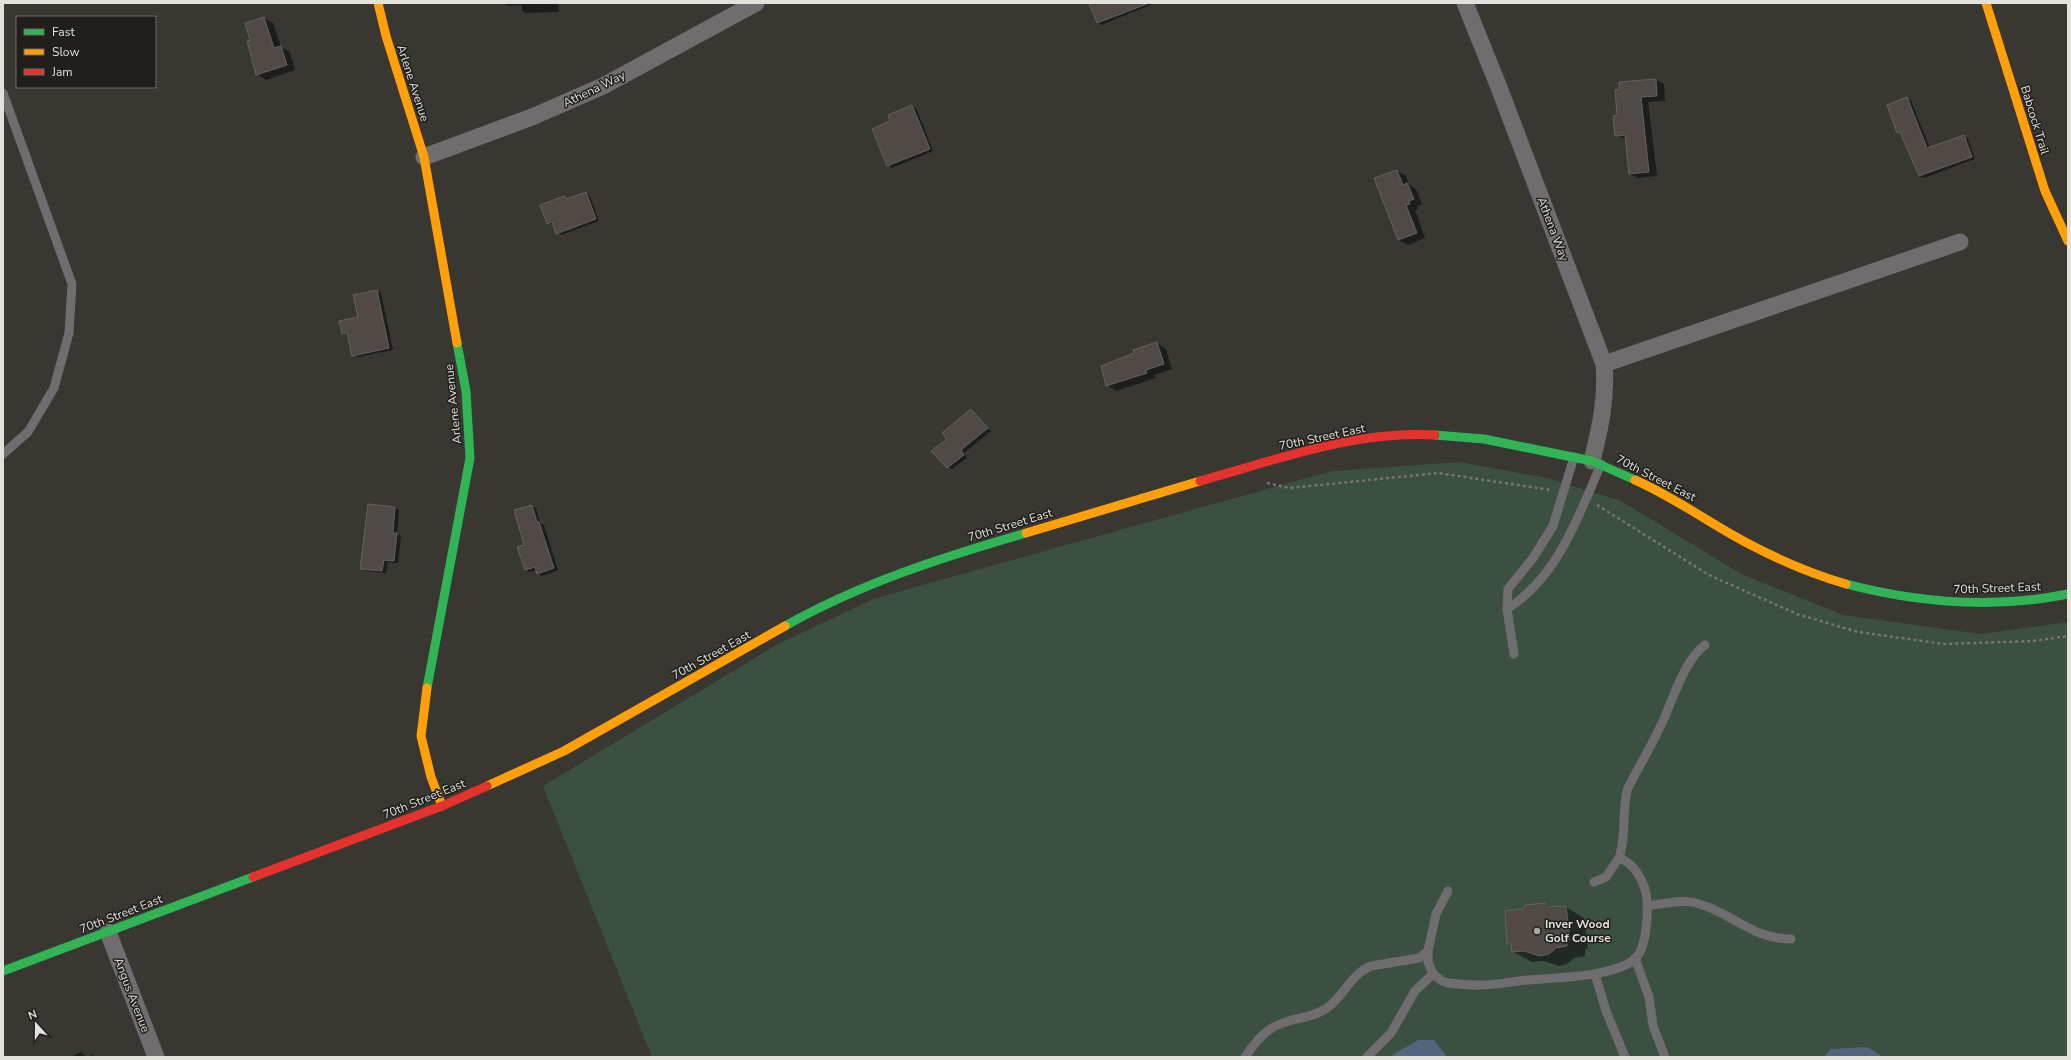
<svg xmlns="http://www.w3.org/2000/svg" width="2071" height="1060" viewBox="0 0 2071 1060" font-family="'Nunito Sans',sans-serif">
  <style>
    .green { fill: #3c5042 }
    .water { fill: #52647e }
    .shadow { fill: #0007 }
    .building { fill: #504945; stroke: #64625f }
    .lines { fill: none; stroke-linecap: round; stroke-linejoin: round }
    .path { stroke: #767573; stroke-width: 2.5; stroke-dasharray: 3 3; stroke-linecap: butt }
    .lane { stroke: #6f6d6d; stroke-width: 9 }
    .street { stroke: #6f6d6d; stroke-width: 17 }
    .fast { stroke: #30b455; stroke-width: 9 }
    .slow { stroke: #ff9f0a; stroke-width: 9 }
    .jam { stroke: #e5322d; stroke-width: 9 }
    .poi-dot { fill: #a6a6a0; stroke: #201f1b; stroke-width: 1.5 }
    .labels { text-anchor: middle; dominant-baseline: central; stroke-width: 3; stroke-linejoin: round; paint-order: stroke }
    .street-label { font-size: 12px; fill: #e2e1dc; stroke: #201f1b }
    .poi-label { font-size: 12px; font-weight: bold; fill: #e2e1dc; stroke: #201f1b; text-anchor: start }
  </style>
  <rect width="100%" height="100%" fill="#383732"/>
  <polygon class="green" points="1460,462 1547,478 1621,501 1743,575 1843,615 1980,634 2068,622 2068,1057 652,1057 543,786 778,644 876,598 1332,471"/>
  <g class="water">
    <polygon points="1418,1040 1434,1040 1447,1057 1389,1057"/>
    <polygon points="1867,1047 1883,1057 1824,1057 1831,1049"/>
  </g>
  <g class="shadow">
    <polygon points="504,3 558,3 559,12 526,13 522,11 522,5 508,6"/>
    <polygon points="1090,3 1155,3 1102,25 1098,23"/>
    <polygon points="264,18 273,23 281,47 290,52 295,70 266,80 257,74 251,40"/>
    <polygon points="1656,80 1664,84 1665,101 1648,102 1657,176 1638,178 1630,174 1627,140 1616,135 1620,90"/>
    <polygon points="1907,98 1911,101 1930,148 1963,136 1968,139 1975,159 1924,178 1920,176 1903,135 1898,132"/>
    <polygon points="912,106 916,108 933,151 892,168 888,165 892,122"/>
    <polygon points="1397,171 1406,176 1409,185 1416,189 1422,204 1417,206 1418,209 1415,210 1425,238 1408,245 1399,240 1376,179"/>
    <polygon points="586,193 590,196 599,221 561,235 557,233 554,225 548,223 564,197 568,200"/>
    <polygon points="377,291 381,293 393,350 357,357 353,355 349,336 343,333 359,318"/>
    <polygon points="1157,343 1166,349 1172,369 1154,375 1156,378 1116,391 1107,385"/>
    <polygon points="971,410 991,431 964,453 967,458 952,469 948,467 948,439"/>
    <polygon points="369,505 395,508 399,510 397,534 401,536 398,563 388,562 386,573 365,571 361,568"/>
    <polygon points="532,506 536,508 540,523 544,525 558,570 542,576 537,573 536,570 530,572 525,569 526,546"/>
    <polygon points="1545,904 1552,908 1566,907 1584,918 1588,949 1585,949 1585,956 1574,958 1567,964 1559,966 1543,961 1532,962 1513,952 1513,946 1508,944 1525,910"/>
    <polygon points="81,1052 86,1057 70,1057"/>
    <polygon points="92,1055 96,1057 87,1057"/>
  </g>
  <g class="building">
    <polygon points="1089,3 1147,3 1147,4 1097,23"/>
    <polygon points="264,17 274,48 281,46 287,65 256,75 247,41 250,40 245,23"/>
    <polygon points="1656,79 1657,96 1641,97 1649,172 1629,174 1625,135 1615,136 1613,116 1617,115 1615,90 1619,89 1619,82"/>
    <polygon points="1907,97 1927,148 1964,135 1972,157 1919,176 1900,132 1897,133 1887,105"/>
    <polygon points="912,105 930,149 887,166 872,129 890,121 888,115"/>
    <polygon points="1397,170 1403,185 1407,183 1414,199 1409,201 1410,204 1406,205 1417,233 1398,240 1374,178"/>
    <polygon points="586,192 596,219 556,234 552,222 547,224 540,205 564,196 566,199"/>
    <polygon points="377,290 389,348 352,356 347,333 342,334 339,321 358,317 353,295"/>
    <polygon points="1157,342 1164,364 1146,370 1147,373 1106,386 1101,366 1134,353 1133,350"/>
    <polygon points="971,409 988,428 961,450 964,455 947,468 931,451 947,439 942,433"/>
    <polygon points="368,504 395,507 393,533 397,533 394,561 384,560 382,571 360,569"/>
    <polygon points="532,505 537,522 539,522 554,568 537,574 535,567 525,570 517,547 524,545 514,510"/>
    <polygon points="1545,903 1547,907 1566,906 1570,939 1567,939 1567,946 1556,948 1549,954 1540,956 1524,951 1512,952 1511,944 1507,944 1505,911 1524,909 1525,905"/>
  </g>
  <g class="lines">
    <g class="path">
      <polyline points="1267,483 1290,488 1438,473 1551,490"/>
      <polyline points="1597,505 1709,575 1797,614 1858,632 1944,644 2033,641 2068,636"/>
    </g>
    <g class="lane">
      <polyline points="3,93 72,284 69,333 54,388 28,432 3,454"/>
      <path d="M1507 609C1558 577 1578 517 1601 464"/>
      <polyline points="1514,654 1507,609 1508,589 1533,558 1553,526 1574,457"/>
      <path d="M1619 858C1627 836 1621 811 1628 788 1639 766 1652 745 1662 723 1673 700 1684 660 1705 645"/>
      <path d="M1647 906C1662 904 1681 899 1696 903 1732 912 1751 939 1791 939"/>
      <polyline points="1428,951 1428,962 1433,974"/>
      <polyline points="1635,958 1649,997 1653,1026 1665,1057"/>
      <polyline points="1595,974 1606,1011 1625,1057"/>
      <path d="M1245 1057C1256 1041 1267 1027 1286 1022 1301 1017 1314 1017 1327 1008 1344 996 1351 974 1371 966L1419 958 1428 951 1436 914 1448 891"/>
      <path d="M1367 1057 1391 1033 1415 991 1433 974 1442 981 1448 983C1457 984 1466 985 1475 985 1492 986 1510 982 1526 980 1553 978 1617 977 1636 958 1647 946 1648 914 1647 899 1645 883 1635 863 1619 858L1606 877 1594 882"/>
    </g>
    <g class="street">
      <path d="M1465 3 1498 85 1604 364C1607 398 1600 428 1592 461"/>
      <polyline points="424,157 532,117 603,86 756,3"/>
      <polyline points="1604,364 1960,242"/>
      <polyline points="108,932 156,1057"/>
    </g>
    <g class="fast">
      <polyline points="1435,435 1484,439 1592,461 1635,480"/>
      <path d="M1846 584C1919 603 1994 609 2068 594"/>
      <path d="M785 626C861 583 943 557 1026 533"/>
      <polyline points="427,688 470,458 466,391 457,343"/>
      <polyline points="3,971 253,877"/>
    </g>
    <g class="slow">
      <polyline points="378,3 386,36 424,157 457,343"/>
      <polyline points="1986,3 2045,191 2068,241"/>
      <path d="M1635 480C1674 497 1709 523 1747 543 1779 560 1811 574 1846 584"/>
      <polyline points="1026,533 1200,481"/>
      <polyline points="427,688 421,736 431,777 442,806"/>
      <polyline points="487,786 564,751 785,626"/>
    </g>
    <g class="jam">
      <path d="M1200 481C1276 460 1355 430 1435 435"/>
      <polyline points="253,877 442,806 487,786"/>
    </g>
  </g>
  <circle class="poi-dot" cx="1537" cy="931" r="4"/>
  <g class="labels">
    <g class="street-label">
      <text transform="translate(413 83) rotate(72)">Arlene Avenue</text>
      <text transform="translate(594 89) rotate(-26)">Athena Way</text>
      <text transform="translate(2035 120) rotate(73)">Babcock Trail</text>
      <text transform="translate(1553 229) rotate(69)">Athena Way</text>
      <text transform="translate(453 404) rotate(-96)">Arlene Avenue</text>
      <text transform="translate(1322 437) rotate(-12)">70th Street East</text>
      <text transform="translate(1656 478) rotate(27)">70th Street East</text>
      <text transform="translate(1010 525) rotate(-17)">70th Street East</text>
      <text transform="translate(1997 588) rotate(-2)">70th Street East</text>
      <text transform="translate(711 655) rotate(-29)">70th Street East</text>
      <text transform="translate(424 799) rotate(-22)">70th Street East</text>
      <text transform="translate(121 914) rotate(-21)">70th Street East</text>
      <text transform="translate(132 995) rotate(69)">Angus Avenue</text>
    </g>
    <g class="poi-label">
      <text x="1545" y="924">Inver Wood<tspan x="1545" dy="14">Golf Course</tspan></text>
    </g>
  </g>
  <rect width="2071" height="1060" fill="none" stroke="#e2e1dc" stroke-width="8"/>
  <rect x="16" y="16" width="140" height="72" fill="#201f1b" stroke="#6e6d68"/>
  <rect x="24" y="29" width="20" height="6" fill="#30b455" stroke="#6e6d68"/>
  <text x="52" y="36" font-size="12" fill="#e2e1dc">Fast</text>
  <rect x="24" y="49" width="20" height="6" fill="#ff9f0a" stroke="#6e6d68"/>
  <text x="52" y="56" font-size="12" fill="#e2e1dc">Slow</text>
  <rect x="24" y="69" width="20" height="6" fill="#e5322d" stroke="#6e6d68"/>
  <text x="52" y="76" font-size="12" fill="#e2e1dc">Jam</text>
  <g transform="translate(36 1024) rotate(339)" stroke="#201f1b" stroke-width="3" paint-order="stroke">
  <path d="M0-3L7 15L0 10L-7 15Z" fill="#e2e1dc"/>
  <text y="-6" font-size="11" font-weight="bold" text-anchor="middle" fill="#e2e1dc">N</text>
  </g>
</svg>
